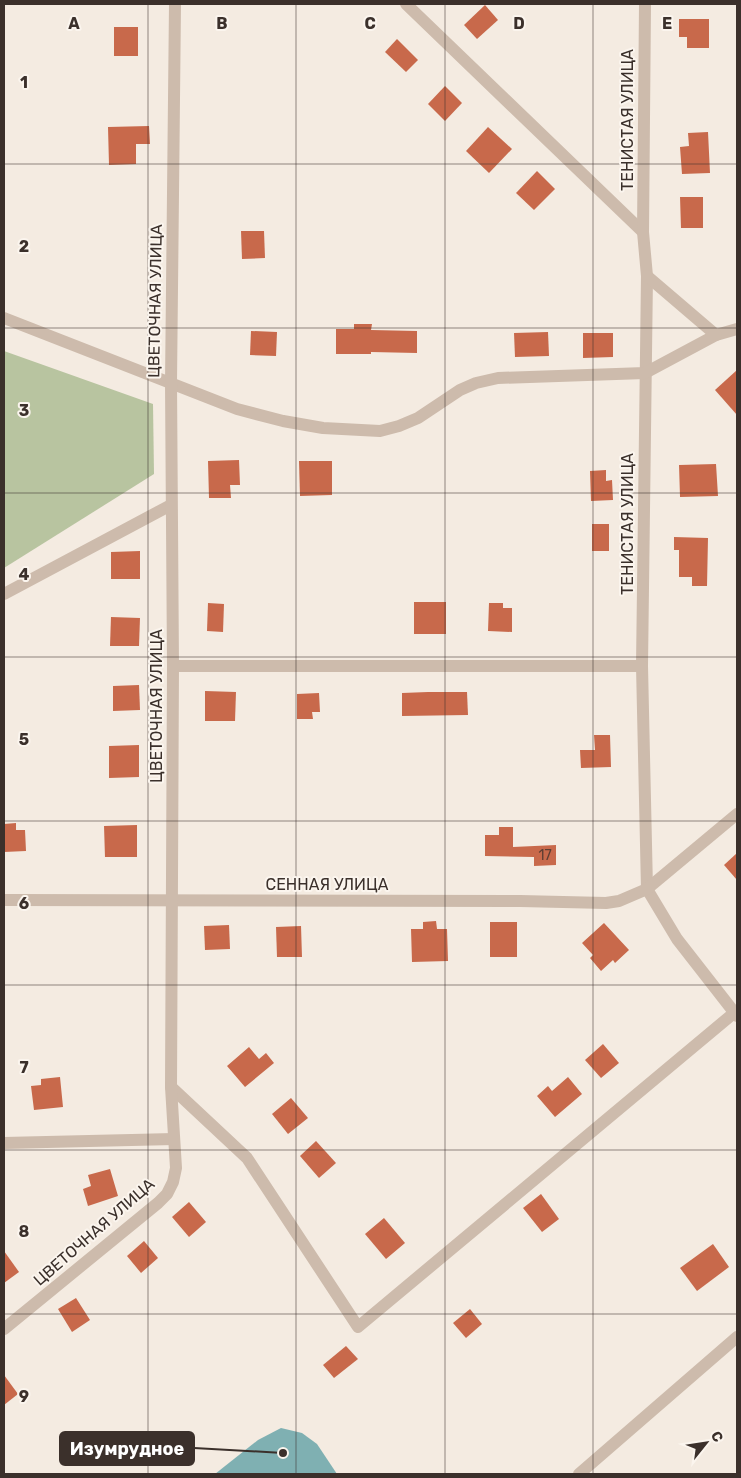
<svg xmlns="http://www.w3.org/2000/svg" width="741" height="1478" viewBox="0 0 741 1478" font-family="Rubik,sans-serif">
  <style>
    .green { fill: #b8c4a0 }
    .water { fill: #7fb0b2 }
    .building { fill: #c8694b }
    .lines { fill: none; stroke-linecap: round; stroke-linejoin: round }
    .street { stroke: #cdbbac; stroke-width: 12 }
    .grid { fill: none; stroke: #3b302b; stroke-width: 1; stroke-opacity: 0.55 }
    .labels { text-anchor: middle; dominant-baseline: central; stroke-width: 4; stroke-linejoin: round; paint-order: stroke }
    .number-label { font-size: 14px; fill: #5e3e33 }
    .street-label { font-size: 16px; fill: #3b302b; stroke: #fbf5ee }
    .grid-label { font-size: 16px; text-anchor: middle; font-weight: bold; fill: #3b302b; stroke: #fbf5ee; stroke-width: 4; stroke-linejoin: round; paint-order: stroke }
    .leader { fill: none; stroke: #3b302b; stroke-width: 2 }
    .callout-dot { fill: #3b302b; stroke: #fbf5ee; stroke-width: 2 }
    .callout { fill: #3b302b; stroke: #3b302b; stroke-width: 2 }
    .callout-label { font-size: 18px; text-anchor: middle; font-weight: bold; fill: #fff }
  </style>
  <rect width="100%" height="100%" fill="#f4ebe1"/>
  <polygon class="green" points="4,351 153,404 154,474 4,568"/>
  <polygon class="water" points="281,1428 302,1433 317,1444 337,1474 215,1474 258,1440"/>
  <g class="building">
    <polygon points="485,5 498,20 477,39 464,25"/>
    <polygon points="679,19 709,19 709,48 687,48 687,37 679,37"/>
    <rect x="114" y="27" width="24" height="29"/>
    <polygon points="397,39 418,60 406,72 385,52"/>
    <polygon points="445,86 462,103 445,121 428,104"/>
    <polygon points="149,126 150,144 136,144 136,164 109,165 108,127"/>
    <polygon points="488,127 512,149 489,173 466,151"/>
    <polygon points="708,132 710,173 682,174 680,147 689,146 688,133"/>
    <polygon points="537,171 555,189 534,210 516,193"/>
    <polygon points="680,197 703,197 703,228 681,228"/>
    <polygon points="241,231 264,231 265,258 242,259"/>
    <polygon points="354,324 372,324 371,330 417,331 417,353 371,352 371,354 336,354 336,329 354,329"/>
    <polygon points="251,331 277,332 276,356 250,355"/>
    <polygon points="548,332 549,356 515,357 514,333"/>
    <polygon points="583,333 613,333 613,357 583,358"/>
    <polygon points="737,370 737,415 715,390"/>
    <polygon points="239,460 240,485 230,485 231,498 209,498 208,461"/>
    <polygon points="299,461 332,461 332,495 300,496"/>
    <polygon points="716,464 718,496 680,497 679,465"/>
    <polygon points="606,470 606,481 612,480 613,500 591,501 590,471"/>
    <rect x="592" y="524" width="17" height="27"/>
    <polygon points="674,537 708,538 707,586 692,586 692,577 679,577 679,550 674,550"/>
    <polygon points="140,551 140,579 111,579 111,552"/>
    <rect x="414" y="602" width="32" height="32"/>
    <polygon points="208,603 224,604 223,632 207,631"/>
    <polygon points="489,603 503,603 503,608 512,608 512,632 488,631"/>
    <polygon points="111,617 140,618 139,646 110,646"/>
    <polygon points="139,685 140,710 113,711 113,686"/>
    <polygon points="205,691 236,692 235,721 205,721"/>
    <polygon points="428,692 467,692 468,715 402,716 402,693"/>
    <polygon points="319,693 320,712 312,712 313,719 297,719 297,694"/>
    <polygon points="594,735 610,735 611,767 581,768 580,750 595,750"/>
    <polygon points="139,745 139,777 109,778 109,746"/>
    <polygon points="16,823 16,830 25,830 26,851 4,852 4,824"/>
    <polygon points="137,825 137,857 105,857 104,826"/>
    <polygon points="499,827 513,827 513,847 556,845 556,865 534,866 534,857 485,856 485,835 499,835"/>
    <polygon points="737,853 737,880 724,865"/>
    <polygon points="436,921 437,929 447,929 448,961 412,962 411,929 423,929 423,922"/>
    <rect x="490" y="922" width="27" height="35"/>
    <polygon points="604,923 629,950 615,963 613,960 601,971 590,958 593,955 582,943"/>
    <polygon points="229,925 230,949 205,950 204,926"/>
    <polygon points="301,926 302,957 277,957 276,927"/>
    <polygon points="603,1044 619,1063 601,1078 585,1060"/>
    <polygon points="249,1047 259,1059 266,1053 274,1063 245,1087 227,1066"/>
    <polygon points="60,1077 63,1107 34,1110 31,1086 41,1085 41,1079"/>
    <polygon points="568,1077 582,1094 555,1117 537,1096 548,1086 552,1091"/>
    <polygon points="291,1098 308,1118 288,1134 272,1114"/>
    <polygon points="316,1141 336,1163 319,1178 300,1156"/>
    <polygon points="110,1169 118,1196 88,1206 83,1189 91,1186 88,1175"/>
    <polygon points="541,1194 559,1219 542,1232 523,1208"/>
    <polygon points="189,1202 206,1222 189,1237 172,1217"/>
    <polygon points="384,1218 405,1243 386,1259 365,1234"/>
    <polygon points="144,1241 158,1258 141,1273 127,1256"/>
    <polygon points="713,1244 729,1267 697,1291 680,1268"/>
    <polygon points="4,1251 19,1272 4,1283"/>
    <polygon points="76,1298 90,1320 72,1332 58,1309"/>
    <polygon points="470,1309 482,1324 466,1338 453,1323"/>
    <polygon points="346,1346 358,1359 334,1378 323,1365"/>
    <polygon points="4,1375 18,1394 4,1405"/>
  </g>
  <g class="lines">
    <g class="street">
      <polyline points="406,4 643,232"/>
      <polyline points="645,4 643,232 647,276 642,666 647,889 677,939 737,1016"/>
      <polyline points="647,276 716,335 737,329"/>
      <polyline points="4,318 237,409 283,421 323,428 380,431 399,426 418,418 460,390 476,383 498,378 645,373 716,335"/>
      <polyline points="4,594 171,505"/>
      <polyline points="173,666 642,666"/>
      <polyline points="4,900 520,901 606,903 619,901 647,889 737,814"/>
      <polyline points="171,1087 247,1158 358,1327 734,1013"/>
      <polyline points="4,1143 174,1139"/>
      <polyline points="4,1329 158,1203 167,1194 173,1182 176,1168 171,1087 173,666 171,383 175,4"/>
      <polyline points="579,1474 737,1337"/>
    </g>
  </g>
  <path class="grid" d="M148 4V1474M296 4V1474M445 4V1474M593 4V1474M4 164H737M4 328H737M4 493H737M4 657H737M4 821H737M4 985H737M4 1150H737M4 1314H737"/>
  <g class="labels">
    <g class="number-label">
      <text x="545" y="855">17</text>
    </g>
    <g class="street-label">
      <text transform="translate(627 120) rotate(-90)">ТЕНИСТАЯ УЛИЦА</text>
      <text transform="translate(155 301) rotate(-89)">ЦВЕТОЧНАЯ УЛИЦА</text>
      <text transform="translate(627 524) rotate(-90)">ТЕНИСТАЯ УЛИЦА</text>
      <text transform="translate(156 706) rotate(-90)">ЦВЕТОЧНАЯ УЛИЦА</text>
      <text x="327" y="884">СЕННАЯ УЛИЦА</text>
      <text transform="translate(94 1232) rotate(-41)">ЦВЕТОЧНАЯ УЛИЦА</text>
    </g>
  </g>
  <g class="grid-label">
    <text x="74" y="29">A</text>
    <text x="222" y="29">B</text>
    <text x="370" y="29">C</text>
    <text x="519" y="29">D</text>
    <text x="667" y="29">E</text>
    <text x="24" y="88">1</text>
    <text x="24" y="252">2</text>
    <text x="24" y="416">3</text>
    <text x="24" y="580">4</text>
    <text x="24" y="745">5</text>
    <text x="24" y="909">6</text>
    <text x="24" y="1073">7</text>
    <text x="24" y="1237">8</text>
    <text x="24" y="1402">9</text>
  </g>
  <path class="leader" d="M283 1453L194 1448"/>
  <circle class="callout-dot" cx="283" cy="1453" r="5"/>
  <rect class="callout" x="60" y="1432" width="134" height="33" rx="5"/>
  <g class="callout-label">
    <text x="127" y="1455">Изумрудное</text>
  </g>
  <rect width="741" height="1478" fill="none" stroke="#3b302b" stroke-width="10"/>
  <g transform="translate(706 1443) rotate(60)" stroke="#fbf5ee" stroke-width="4" paint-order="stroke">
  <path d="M0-4L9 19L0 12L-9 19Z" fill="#3b302b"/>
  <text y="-8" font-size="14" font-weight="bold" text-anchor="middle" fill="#3b302b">С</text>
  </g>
</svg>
